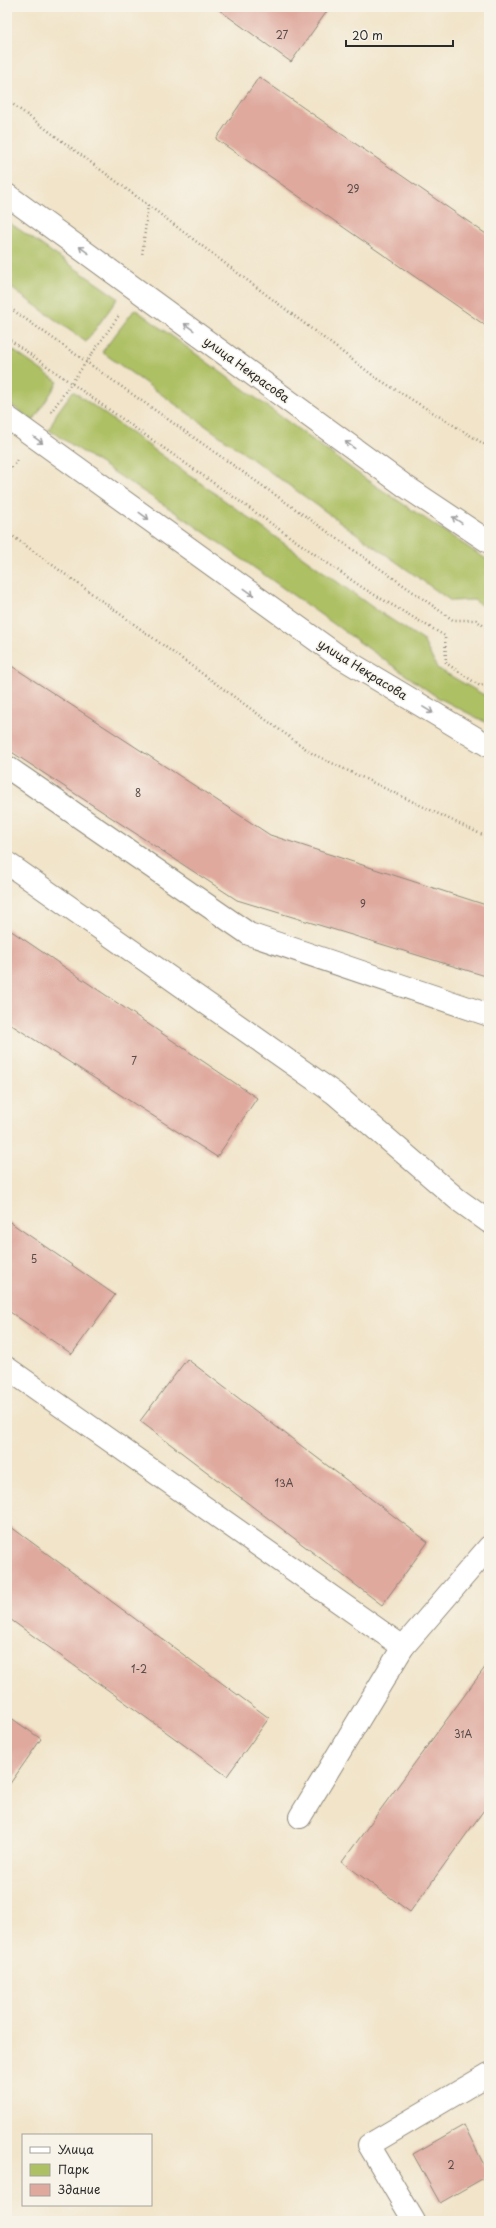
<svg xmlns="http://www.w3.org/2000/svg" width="496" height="2228" viewBox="0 0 496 2228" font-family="'Playpen Sans',sans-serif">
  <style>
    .green { fill: #adc064; stroke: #6c7648 }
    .building { fill: #dfa99e }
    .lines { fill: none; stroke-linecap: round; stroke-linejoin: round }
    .minor-casing { stroke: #8e887a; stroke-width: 24 }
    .major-casing { stroke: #8e887a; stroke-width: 24 }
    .path { stroke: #8e887a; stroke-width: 2.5; stroke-dasharray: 1 3; stroke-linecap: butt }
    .minor { stroke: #fff; stroke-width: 22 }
    .major { stroke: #fff; stroke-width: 22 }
    .oneway { stroke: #a0a0a0 }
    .labels { text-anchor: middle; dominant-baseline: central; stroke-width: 3; stroke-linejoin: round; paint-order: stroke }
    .number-label { font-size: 10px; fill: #584a48 }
    .street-label { font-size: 12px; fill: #2b2b2b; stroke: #f7f3e8 }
  </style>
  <rect width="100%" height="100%" fill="#f7f3e8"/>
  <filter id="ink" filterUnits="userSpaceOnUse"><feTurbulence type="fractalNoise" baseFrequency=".025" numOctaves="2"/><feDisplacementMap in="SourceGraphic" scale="8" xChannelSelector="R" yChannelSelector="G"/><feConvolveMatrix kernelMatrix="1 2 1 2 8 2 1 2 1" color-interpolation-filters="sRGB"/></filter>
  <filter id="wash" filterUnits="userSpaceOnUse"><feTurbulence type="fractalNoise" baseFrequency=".012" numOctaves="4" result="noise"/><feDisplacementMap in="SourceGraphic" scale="16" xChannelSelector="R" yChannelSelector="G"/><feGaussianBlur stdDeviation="0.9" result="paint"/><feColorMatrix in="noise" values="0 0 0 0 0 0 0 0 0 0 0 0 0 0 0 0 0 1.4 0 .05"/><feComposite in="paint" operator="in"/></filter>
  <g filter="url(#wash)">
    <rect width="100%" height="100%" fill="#f1e4c9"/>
    <g class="green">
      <polygon points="7,221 118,298 86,342 7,285"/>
      <polygon points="135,309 367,480 489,561 489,611 474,600 451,601 102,352"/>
      <polygon points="7,346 58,382 33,421 7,402"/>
      <polygon points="73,391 375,609 423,640 437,668 484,695 489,693 489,724 437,697 184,518 49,430 57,413"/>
    </g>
    <g id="blocks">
      <g class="building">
        <polygon points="215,7 330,7 291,62"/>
        <polygon points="259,77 489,236 489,328 216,139"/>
        <polygon points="7,663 270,835 489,906 489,977 237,900 7,749"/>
        <polygon points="7,928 257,1098 217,1157 7,1022"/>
        <polygon points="7,1220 115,1295 72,1354 7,1310"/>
        <polygon points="187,1359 428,1542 382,1605 140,1421"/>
        <polygon points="7,1524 269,1718 227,1776 7,1617"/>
        <polygon points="489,1662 489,1803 410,1912 342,1862"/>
        <polygon points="7,1715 41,1739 7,1788"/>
        <polygon points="464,2125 489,2175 440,2203 413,2154"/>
      </g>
    </g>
  </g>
  <g filter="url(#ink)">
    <use href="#blocks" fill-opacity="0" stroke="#8e887a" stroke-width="1"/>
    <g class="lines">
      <defs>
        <g id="minor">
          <polyline points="7,767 249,934 489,1015"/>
          <polyline points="7,863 334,1093 457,1199 489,1222"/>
          <polyline points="7,1368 403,1647"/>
          <polyline points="300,1817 403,1647 489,1547"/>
          <polyline points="414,2221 369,2145 489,2074"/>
        </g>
        <g id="major">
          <polyline points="7,195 405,486 489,542"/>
          <polyline points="7,417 337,655 489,746"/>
        </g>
      </defs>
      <use href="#minor" class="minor-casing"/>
      <use href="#major" class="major-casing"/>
      <g class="path">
        <polyline points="7,100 148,205 142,256"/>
        <polyline points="148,205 375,377 489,447"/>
        <polyline points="7,306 453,620 476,620 489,630"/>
        <polyline points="7,338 363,588 445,636 446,663 480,686 489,683"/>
        <polyline points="51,412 120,314"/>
        <polyline points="7,474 17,460"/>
        <polyline points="7,532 313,754 489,838"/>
      </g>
      <use href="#minor" class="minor"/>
      <use href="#major" class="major"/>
    </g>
    <defs><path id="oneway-shaft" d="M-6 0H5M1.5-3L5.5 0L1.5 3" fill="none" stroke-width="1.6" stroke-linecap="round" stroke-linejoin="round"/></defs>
    <g class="oneway">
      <use href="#oneway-shaft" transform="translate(84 250) rotate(-144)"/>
      <use href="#oneway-shaft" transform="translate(189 327) rotate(-144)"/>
      <use href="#oneway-shaft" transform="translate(38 440) rotate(36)"/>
      <use href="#oneway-shaft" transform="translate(350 445) rotate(-144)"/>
      <use href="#oneway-shaft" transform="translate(144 516) rotate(36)"/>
      <use href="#oneway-shaft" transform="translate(457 520) rotate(-146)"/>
      <use href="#oneway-shaft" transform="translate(249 592) rotate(36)"/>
      <use href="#oneway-shaft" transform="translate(428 710) rotate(31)"/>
    </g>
  </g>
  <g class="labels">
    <g class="number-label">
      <text x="282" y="34">27</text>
      <text x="353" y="188">29</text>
      <text x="138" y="792">8</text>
      <text x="363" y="903">9</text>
      <text x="134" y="1060">7</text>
      <text x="34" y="1258">5</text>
      <text x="284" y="1482">13А</text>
      <text x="139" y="1668">1-2</text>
      <text x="463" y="1733">31А</text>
      <text x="451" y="2164">2</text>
    </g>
    <g class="street-label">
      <text transform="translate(247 369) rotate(36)">улица Некрасова</text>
      <text transform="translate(363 669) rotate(32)">улица Некрасова</text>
    </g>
  </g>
  <rect width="496" height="2228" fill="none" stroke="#f7f3e8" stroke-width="24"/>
  <rect x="22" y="2134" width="130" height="72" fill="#f7f3e8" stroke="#a5a39c"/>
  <rect x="30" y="2147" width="20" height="6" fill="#ffffff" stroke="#a5a39c"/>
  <text x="58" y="2154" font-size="12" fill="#2b2b2b">Улица</text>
  <rect x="30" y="2164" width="20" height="12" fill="#adc064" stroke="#a5a39c"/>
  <text x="58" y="2174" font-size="12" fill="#2b2b2b">Парк</text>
  <rect x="30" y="2184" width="20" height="12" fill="#dfa99e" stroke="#a5a39c"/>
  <text x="58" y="2194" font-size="12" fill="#2b2b2b">Здание</text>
  <path d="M346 40v6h107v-6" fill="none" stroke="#2b2b2b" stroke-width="2"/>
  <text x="352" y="40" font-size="12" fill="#2b2b2b" stroke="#f7f3e8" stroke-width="3" paint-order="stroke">20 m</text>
</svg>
